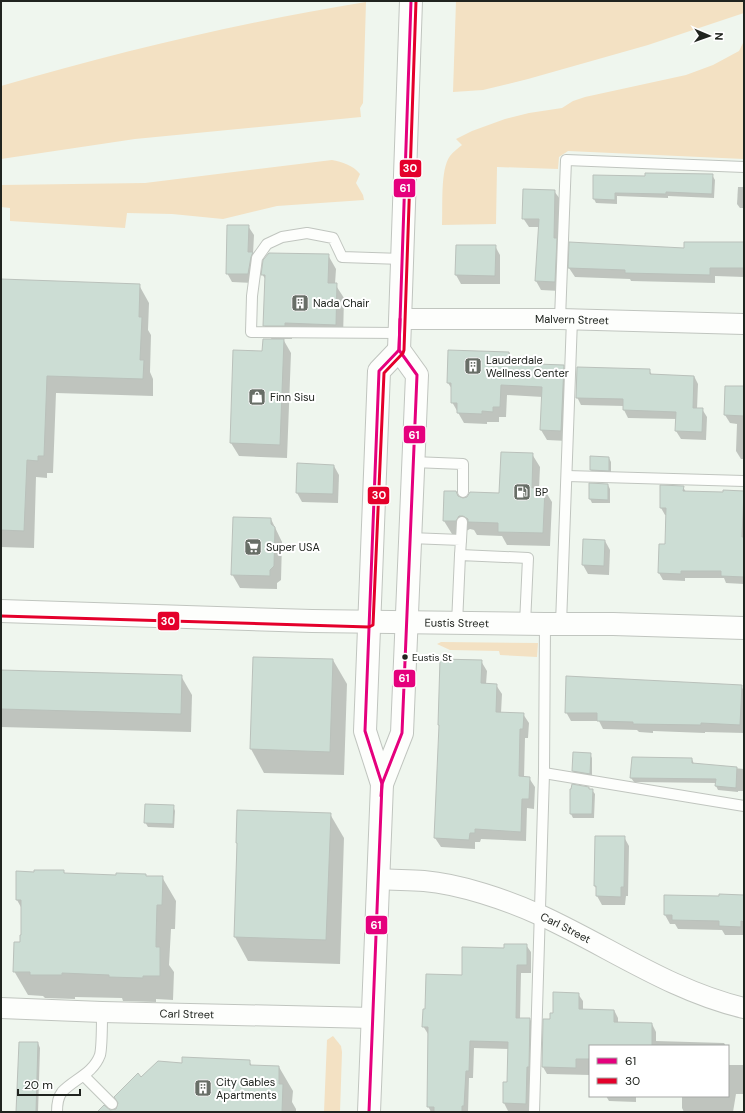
<svg xmlns="http://www.w3.org/2000/svg" width="745" height="1113" viewBox="0 0 745 1113" font-family="'DM Sans',sans-serif">
  <style>
    .green { fill: #f3e1c3 }
    .shadow { fill: #0003 }
    .building { fill: #ccddd4; stroke: #bac1bb }
    .lines { fill: none; stroke-linecap: round; stroke-linejoin: round }
    .service-casing { stroke: #c0c5bf; stroke-width: 12 }
    .minor-casing { stroke: #c0c5bf; stroke-width: 22 }
    .tertiary-casing { stroke: #c0c5bf; stroke-width: 24 }
    .secondary-casing { stroke: #c0c5bf; stroke-width: 24 }
    .service { stroke: #fdfefc; stroke-width: 10 }
    .minor { stroke: #fdfefc; stroke-width: 20 }
    .tertiary { stroke: #fdfefc; stroke-width: 22 }
    .secondary { stroke: #fdfefc; stroke-width: 22 }
    .bus-1-casing { stroke: #fff; stroke-width: 6 }
    .bus-2-casing { stroke: #fff; stroke-width: 6 }
    .bus-1 { stroke: #e5007d; stroke-width: 3 }
    .bus-2 { stroke: #e4002b; stroke-width: 3 }
    .bus-dot { fill: #20241f; stroke: #fff; stroke-width: 1.5 }
    .labels { text-anchor: middle; dominant-baseline: central; stroke-width: 4; stroke-linejoin: round; paint-order: stroke }
    .bus-label { font-size: 10px; fill: #20241f; stroke: #fff; text-anchor: start }
    .poi-label { font-size: 11px; fill: #20241f; stroke: #fff; text-anchor: start }
    .street-label { font-size: 11px; fill: #20241f; stroke: #fff }
    .line-badge { stroke: #fff; stroke-width: 1.5 }
    .badge-label { font-size: 11px; text-anchor: middle; font-weight: bold; fill: #fff }
  </style>
  <rect width="100%" height="100%" fill="#eff6ee"/>
  <g class="green">
    <polygon points="456,1 744,1 744,13 648,45 528,79 483,90 453,92"/>
    <path d="M366 2 363 103 360 108 361 117 135 139 1 159V86C121 51 243 22 366 2Z"/>
    <path d="M744 41V159L568 151 559 157 558 169 497 167 496 224 442 225C443 207 440 169 450 156 453 152 458 148 462 145L456 139 472 131 505 119 529 113 562 108 573 101 585 97 686 75 713 65 739 51Z"/>
    <path d="M332 160C342 162 353 165 360 174L356 183 363 195 364 200 277 206 223 219 172 214 127 213 125 228 10 221V208L1 207V185L145 183Z"/>
    <polygon points="441,642 538,643 537,657 500,655 499,651 450,650 437,644"/>
    <polygon points="333,1036 341,1046 342,1052 340,1112 324,1112 327,1040"/>
  </g>
  <g class="shadow">
    <polygon points="712,175 715,180 714,198 668,196 668,198 617,196 617,204 596,203 594,199 594,176 646,177"/>
    <polygon points="738,187 744,187 744,208 740,208 737,204"/>
    <polygon points="554,191 560,199 560,291 541,290 536,281 539,227 529,227 523,218"/>
    <polygon points="248,226 254,235 253,254 258,262 253,283 232,282 227,273"/>
    <polygon points="570,243 685,249 744,243 744,277 715,276 715,283 631,281 630,279 575,277 569,268"/>
    <polygon points="495,246 500,255 500,284 461,284 456,275"/>
    <polygon points="328,255 336,269 335,284 344,298 343,338 292,336 292,339 283,339 291,353 287,458 239,456 231,443 263,352 272,340 264,325 266,280 262,274"/>
    <polygon points="1,280 139,285 149,303 148,330 151,335 150,372 153,379 153,396 56,393 53,473 47,473 47,478 36,477 34,548 1,547"/>
    <polygon points="509,352 515,364 563,366 569,376 567,441 547,440 541,430 543,397 507,395 506,417 499,417 499,422 487,422 487,424 464,423 452,402 452,389 448,383"/>
    <polygon points="649,370 652,375 694,376 698,384 697,409 702,409 707,417 706,440 681,439 676,431 677,419 628,418 624,410 624,406 581,405 577,397"/>
    <polygon points="744,387 744,459 741,459 736,451 737,424 730,423 725,415"/>
    <polygon points="532,454 540,467 539,489 544,489 552,502 550,546 507,545 502,536 477,535 474,530 470,529 464,532 463,535 452,534 444,521 456,492 459,497 462,500 500,494"/>
    <polygon points="609,458 611,462 611,475 593,474 591,470"/>
    <polygon points="334,466 339,475 338,503 302,502 297,493"/>
    <polygon points="608,485 610,489 610,503 592,503 590,499"/>
    <polygon points="683,487 686,492 724,493 743,492 744,584 726,583 724,578 685,578 685,581 663,580 659,573 666,545 667,515 665,515 661,508"/>
    <polygon points="271,519 282,542 281,580 277,583 277,589 240,588 232,574"/>
    <polygon points="605,541 610,550 609,575 588,574 583,565"/>
    <polygon points="254,658 333,660 347,684 344,775 264,773 251,749"/>
    <polygon points="481,661 487,671 486,684 496,685 502,694 501,713 523,714 529,723 528,738 525,738 524,778 529,778 535,787 534,809 527,808 526,841 481,839 480,842 475,842 475,849 441,847 435,838"/>
    <polygon points="1,671 181,676 192,695 191,732 1,727"/>
    <polygon points="741,686 744,691 744,733 705,732 705,733 653,731 653,733 639,732 637,730 603,729 599,721 571,721 566,712"/>
    <polygon points="590,754 592,758 592,778 576,775 573,771"/>
    <polygon points="692,759 694,764 744,769 744,791 738,791 738,792 718,790 716,786 716,783 634,782 631,778"/>
    <polygon points="589,788 590,790 592,790 595,794 594,818 573,818 571,814"/>
    <polygon points="173,806 175,811 174,828 148,827 145,822"/>
    <polygon points="330,814 344,838 340,964 248,961 235,937"/>
    <polygon points="624,837 629,846 628,896 626,896 625,905 602,905 597,896 597,890 595,886"/>
    <polygon points="63,871 65,874 162,877 176,901 175,929 171,929 169,965 174,972 173,1000 156,999 156,1002 123,1001 122,998 75,997 75,999 45,998 43,996 28,995 14,971 22,936 22,909 17,900 35,873"/>
    <polygon points="744,896 744,935 725,935 722,930 678,929 675,924 670,924 665,915"/>
    <polygon points="526,945 531,952 531,973 521,973 520,1019 530,1019 534,1027 530,1111 508,1111 504,1103 504,1083 508,1083 509,1049 474,1048 473,1078 469,1078 468,1112 431,1112 428,1106 429,1034 428,1034 423,1026 463,976 505,949"/>
    <polygon points="578,994 583,1001 583,1010 614,1010 618,1018 618,1023 652,1024 656,1032 656,1041 724,1043 726,1046 590,1046 590,1075 547,1074 543,1067 544,1020 551,1020 554,1014"/>
    <polygon points="38,1043 40,1048 38,1112 17,1112"/>
    <polygon points="249,1061 252,1066 279,1067 293,1091 292,1102 296,1109 296,1112 99,1112 111,1111 118,1109 141,1078 183,1064"/>
    <polygon points="728,1065 744,1065 744,1094 736,1094 733,1112 684,1112 682,1108 682,1096 728,1096"/>
    <polygon points="606,1096 636,1096 636,1102 609,1101"/>
  </g>
  <g class="building">
    <polygon points="645,173 713,174 712,194 666,192 666,194 615,193 615,200 593,199 593,175 645,176"/>
    <polygon points="523,189 555,190 554,238 557,238 555,282 535,281 539,219 522,219"/>
    <polygon points="227,225 249,225 248,252 253,252 251,257 248,274 226,274"/>
    <polygon points="569,242 684,248 684,242 744,242 744,268 710,268 710,275 625,273 625,270 568,268"/>
    <polygon points="456,245 496,245 495,276 455,275"/>
    <polygon points="269,253 329,254 328,283 337,283 336,325 285,323 285,326 263,326 265,275 261,275 263,260"/>
    <polygon points="1,279 140,284 139,317 142,317 140,360 144,360 143,379 47,376 44,456 38,456 38,461 27,460 24,531 1,530"/>
    <polygon points="263,339 284,339 280,445 230,443 233,350 262,351"/>
    <polygon points="448,350 509,352 509,363 564,365 561,431 540,430 542,387 501,385 500,407 493,407 493,412 482,411 482,414 457,413 457,403 451,403 451,383 447,383"/>
    <polygon points="577,367 650,369 650,374 694,376 693,408 703,408 702,432 675,431 676,412 623,410 623,399 576,398"/>
    <polygon points="725,386 744,386 744,416 724,415"/>
    <polygon points="501,452 533,453 532,488 545,488 543,533 498,532 498,523 468,522 468,519 463,516 459,516 456,521 443,521 444,491 456,491 458,496 463,498 467,497 470,492 499,493"/>
    <polygon points="590,456 609,457 609,471 590,470"/>
    <polygon points="297,463 334,465 333,494 296,493"/>
    <polygon points="589,483 608,484 608,500 589,499"/>
    <polygon points="660,485 684,486 683,491 723,492 723,490 744,491 742,537 744,537 744,577 721,576 721,571 681,571 681,574 658,573 659,544 665,544 666,508 660,508"/>
    <polygon points="233,517 271,518 271,524 275,527 274,566 270,570 270,576 231,575"/>
    <polygon points="583,539 605,540 604,566 582,565"/>
    <polygon points="253,657 333,659 330,752 250,749"/>
    <polygon points="440,659 482,660 481,683 497,684 496,712 524,713 523,729 520,729 519,776 530,777 529,799 522,799 521,832 475,829 475,833 470,833 469,840 434,838 439,725 438,725"/>
    <polygon points="1,670 182,675 181,714 1,709"/>
    <polygon points="566,676 742,685 740,725 701,723 701,725 633,724 633,722 597,721 597,713 565,713"/>
    <polygon points="573,752 591,753 590,774 572,771"/>
    <polygon points="632,757 692,758 692,763 737,767 736,788 715,786 716,779 630,778"/>
    <polygon points="572,784 589,787 589,789 593,789 592,814 570,814 570,789 571,789"/>
    <polygon points="145,804 174,805 173,824 144,823"/>
    <polygon points="237,810 331,813 326,940 234,937 237,843 236,843"/>
    <polygon points="595,836 625,836 624,887 621,887 621,897 596,896 596,886 594,886"/>
    <polygon points="34,870 64,870 64,873 116,875 116,873 146,874 146,876 163,876 162,905 157,905 156,940 156,947 160,947 160,976 143,976 143,978 109,977 109,975 62,973 62,975 30,975 30,972 13,972 14,942 20,942 20,935 21,935 21,900 16,900 16,871 34,872"/>
    <polygon points="719,894 744,895 744,922 741,921 741,927 719,926 719,921 672,920 672,915 664,915 664,895 719,896"/>
    <polygon points="504,944 527,944 527,965 517,965 516,1018 530,1018 529,1067 527,1067 526,1104 503,1103 503,1082 507,1082 508,1042 470,1041 469,1071 466,1071 464,1106 462,1106 462,1112 434,1112 434,1107 427,1107 428,1027 422,1027 423,1009 425,1009 426,974 462,975 462,947 504,948"/>
    <polygon points="553,992 579,993 579,1009 614,1010 614,1022 652,1023 652,1046 590,1046 590,1059 576,1059 576,1068 542,1067 543,1019 550,1019 550,1013 553,1013"/>
    <polygon points="19,1042 38,1042 36,1112 16,1112"/>
    <polygon points="182,1057 250,1060 250,1065 279,1066 279,1084 283,1084 282,1112 97,1112 104,1105 110,1110 116,1109 118,1103 114,1097 138,1073 141,1077 158,1061 182,1063"/>
  </g>
  <g class="lines">
    <defs>
      <g id="service">
        <polyline points="560,319 566,160 744,167"/>
        <polyline points="400,333 251,332 252,296 257,258 267,244 282,237 307,233 333,238 342,257 402,259"/>
        <polyline points="413,462 463,464 463,492"/>
        <polyline points="567,476 744,481"/>
        <polyline points="410,538 461,540 460,555"/>
        <polyline points="461,540 462,522"/>
        <polyline points="457,624 460,555 528,558 525,624"/>
        <polyline points="561,624 572,319"/>
        <polyline points="544,773 744,806"/>
        <polyline points="84,1076 112,1104"/>
        <path d="M57 1112C57 1105 58 1097 62 1092 74 1079 93 1074 100 1055 102 1047 102 1022 102 1012"/>
        <polyline points="534,1112 544,773 545,624"/>
      </g>
      <g id="minor">
        <path id="s1" d="M400 319H560L744 324"/>
        <path id="s2" d="M378 879C393 880 409 880 424 881 460 884 507 900 540 915 608 946 671 991 744 1008"/>
        <path id="s3" d="M1 1008 102 1012 373 1018"/>
      </g>
      <g id="tertiary">
        <path id="s4" d="M1 611 312 621 545 624H613L744 628"/>
      </g>
      <g id="secondary">
        <polyline points="382,784 402,733 417,375 399,350 411,1"/>
        <polyline points="369,1112 382,784 365,731 379,371 399,350"/>
      </g>
    </defs>
    <use href="#service" class="service-casing"/>
    <use href="#minor" class="minor-casing"/>
    <use href="#tertiary" class="tertiary-casing"/>
    <use href="#secondary" class="secondary-casing"/>
    <use href="#service" class="service"/>
    <use href="#minor" class="minor"/>
    <use href="#tertiary" class="tertiary"/>
    <use href="#secondary" class="secondary"/>
    <defs>
      <g id="bus-1">
        <polyline points="381,796 382,784 402,733 417,375 399,350 400,319"/>
        <polyline points="369,1112 382,784 365,731 379,371 399,350 411,1"/>
      </g>
      <polyline id="bus-2" points="1,616 369,627 373,625 384,373 403,353 404,350 416,1"/>
    </defs>
    <use href="#bus-1" class="bus-1-casing"/>
    <use href="#bus-2" class="bus-2-casing"/>
    <use href="#bus-1" class="bus-1"/>
    <use href="#bus-2" class="bus-2"/>
  </g>
  <defs>
    <symbol id="building-square" viewBox="-11 -11 22 22"><rect x="-9" y="-9" width="18" height="18" rx="4" fill="#686e67" stroke="#fff"/><path d="M-4-6H4V6H1V3H-1V6H-4ZM-2.5-4.3h1.7v1.8h-1.7ZM.8-4.3h1.7v1.8H.8ZM-2.5-1h1.7V.8h-1.7ZM.8-1h1.7V.8H.8Z" fill="#fff"/></symbol>
    <symbol id="shop-square" viewBox="-11 -11 22 22"><rect x="-9" y="-9" width="18" height="18" rx="4" fill="#686e67" stroke="#fff"/><path d="M-5-2.5h2.3a2.7 3.5 0 0 1 5.4 0H5L5.5 6h-11ZM-1.5-2.5h3a1.5 2.3 0 0 0-3 0Z" fill="#fff"/></symbol>
    <symbol id="fuel-square" viewBox="-11 -11 22 22"><rect x="-9" y="-9" width="18" height="18" rx="4" fill="#686e67" stroke="#fff"/><path d="M-5.5-6h7V0h2V4h1.3V-2.5L3-4.5l.8-.8L6-3V5H2.5V1h-1V6h-7ZM-4.2-4.7v3.2H.2V-4.7Z" fill="#fff"/></symbol>
    <symbol id="supermarket-square" viewBox="-11 -11 22 22"><rect x="-9" y="-9" width="18" height="18" rx="4" fill="#686e67" stroke="#fff"/><path d="M-6-5.5h2.5l.6 2H6L4.5 2H-2.5L-4.4-4H-6ZM-1.5 3.2a1.3 1.3 0 1 0 .1 0ZM3 3.2a1.3 1.3 0 1 0 .1 0Z" fill="#fff"/></symbol>
  </defs>
  <g fill-rule="evenodd">
    <use href="#building-square" x="290" y="293" width="20" height="20"/>
    <use href="#building-square" x="463" y="356" width="20" height="20"/>
    <use href="#shop-square" x="247" y="387" width="20" height="20"/>
    <use href="#fuel-square" x="512" y="482" width="20" height="20"/>
    <use href="#supermarket-square" x="243" y="537" width="20" height="20"/>
    <use href="#building-square" x="193" y="1078" width="20" height="20"/>
  </g>
  <circle class="bus-dot" cx="405" cy="657" r="3.5"/>
  <g class="labels">
    <g class="bus-label">
      <text x="412" y="657">Eustis St</text>
    </g>
    <g class="poi-label">
      <text x="313" y="303">Nada Chair</text>
      <text x="486" y="360">Lauderdale<tspan x="486" dy="13">Wellness Center</tspan></text>
      <text x="270" y="397">Finn Sisu</text>
      <text x="535" y="492">BP</text>
      <text x="266" y="547">Super USA</text>
      <text x="216" y="1082">City Gables<tspan x="216" dy="13">Apartments</tspan></text>
    </g>
    <g class="street-label">
      <text stroke="none"><textPath href="#s1" startOffset="172">Malvern Street</textPath></text>
      <text stroke="none"><textPath href="#s4" startOffset="456">Eustis Street</textPath></text>
      <text stroke="none"><textPath href="#s2" startOffset="196">Carl Street</textPath></text>
      <text stroke="none"><textPath href="#s3" startOffset="186">Carl Street</textPath></text>
    </g>
  </g>
  <g class="line-badge">
    <rect x="399" y="159" width="23" height="19" rx="4" fill="#e4002b"/>
    <rect x="393" y="178" width="23" height="20" rx="4" fill="#e5007d"/>
    <rect x="403" y="425" width="23" height="19" rx="4" fill="#e5007d"/>
    <rect x="367" y="486" width="23" height="19" rx="4" fill="#e4002b"/>
    <rect x="157" y="611" width="23" height="20" rx="4" fill="#e4002b"/>
    <rect x="393" y="669" width="23" height="19" rx="4" fill="#e5007d"/>
    <rect x="365" y="915" width="23" height="20" rx="4" fill="#e5007d"/>
  </g>
  <g class="badge-label">
    <text x="410" y="172">30</text>
    <text x="405" y="192">61</text>
    <text x="414" y="439">61</text>
    <text x="379" y="499">30</text>
    <text x="168" y="625">30</text>
    <text x="404" y="682">61</text>
    <text x="376" y="929">61</text>
  </g>
  <rect width="745" height="1113" fill="none" stroke="#20241f" stroke-width="4"/>
  <rect x="589" y="1045" width="140" height="52" fill="#ffffff" stroke="#a6a7a5"/>
  <rect x="597" y="1058" width="20" height="6" fill="#e5007d" stroke="#a6a7a5"/>
  <text x="625" y="1065" font-size="12" fill="#20241f">61</text>
  <rect x="597" y="1078" width="20" height="6" fill="#e4002b" stroke="#a6a7a5"/>
  <text x="625" y="1085" font-size="12" fill="#20241f">30</text>
  <g transform="translate(709 36) rotate(92)" stroke="#ffffff" stroke-width="3" paint-order="stroke">
  <path d="M0-3L7 15L0 10L-7 15Z" fill="#20241f"/>
  <text y="-6" font-size="11" font-weight="bold" text-anchor="middle" fill="#20241f">N</text>
  </g>
  <path d="M18 1089v6h62v-6" fill="none" stroke="#20241f" stroke-width="2"/>
  <text x="24" y="1089" font-size="12" fill="#20241f" stroke="#ffffff" stroke-width="3" paint-order="stroke">20 m</text>
</svg>
